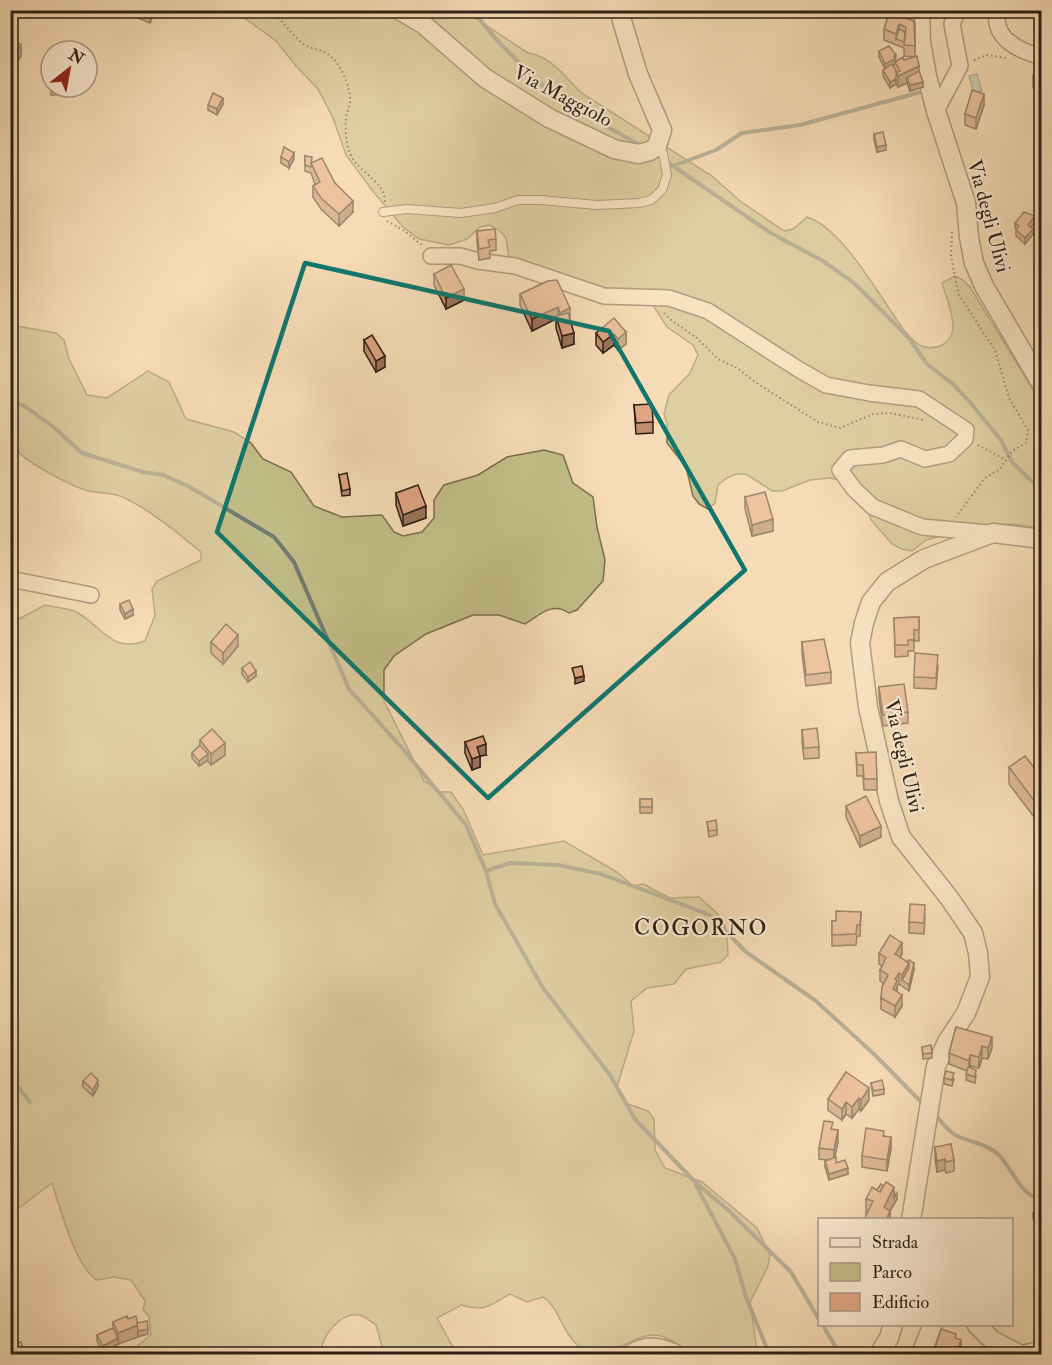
<svg xmlns="http://www.w3.org/2000/svg" width="1052" height="1365" viewBox="0 0 1052 1365" font-family="'IM FELL Double Pica',serif">
  <style>
    .green { fill: #c2bf89; stroke: #776f4e; stroke-width: 1.5 }
    .water { fill: #9dbab3; stroke: #707c73; stroke-width: 1.5 }
    .lines { fill: none; stroke-linecap: round; stroke-linejoin: round }
    .stream { stroke: #707c73; stroke-width: 4 }
    .service-casing { stroke: #5e4e3c; stroke-width: 10 }
    .minor-casing { stroke: #5e4e3c; stroke-width: 18 }
    .tertiary-casing { stroke: #5e4e3c; stroke-width: 21 }
    .path { stroke: #2c1f14; stroke-width: 2; stroke-dasharray: 1.5 3; stroke-linecap: butt }
    .service { stroke: #f9e8d0; stroke-width: 8 }
    .minor { stroke: #f9e8d0; stroke-width: 15 }
    .tertiary { stroke: #f9e8d0; stroke-width: 18 }
    .wall { fill: #c08d70; stroke: #2c1f14; stroke-width: 1.5 }
    .shaded-wall { fill: #9c735b; stroke: #2c1f14; stroke-width: 1.5 }
    .building { fill: #dfa482; stroke: #2c1f14; stroke-width: 1.5 }
    .marked { fill: none; stroke: #0f766e; stroke-width: 4.5; stroke-linejoin: round }
    .labels { text-anchor: middle; dominant-baseline: central; stroke-width: 4.5; stroke-linejoin: round; paint-order: stroke }
    .street-label { font-size: 20px; fill: #2c1f14; stroke: #f9e8d0 }
    .quarter-label { font-size: 22px; letter-spacing: 1.5px; fill: #2c1f14; stroke: #f9e8d0 }
  </style>
  <rect width="100%" height="100%" fill="#f6dcb6"/>
  <filter id="stains"><feTurbulence type="fractalNoise" baseFrequency=".00333" numOctaves="4"/><feColorMatrix values="0 0 0 0 .2 0 0 0 0 .09 0 0 0 0 .02 0 0 0 .5 -.17"/></filter>
  <radialGradient id="worn" r=".72"><stop offset=".6" stop-color="#630" stop-opacity="0"/><stop offset="1" stop-color="#630" stop-opacity=".3"/></radialGradient>
  <g class="green">
    <path d="M235 11H471L475 18 528 53C553 57 565 78 583 94L712 176 740 201 784 231 793 229 807 217C843 228 881 299 904 330 909 336 917 346 925 347 938 350 951 343 953 329 954 315 946 297 942 283L955 276 963 280 970 287 1041 403V528L1013 524 983 525 926 540 912 551 902 549 892 544 871 520 868 510 840 480 830 478 810 480 782 491H772L746 474H736L727 478 718 485 715 503 708 509 699 504 693 496 686 467 667 443V423L664 414 669 395 690 373 698 355 693 345 667 327 646 294 609 290 509 258 506 238 499 230 489 225 480 227 467 239 449 245 419 239 403 227 372 190 346 155 333 118 318 89 296 66 276 41Z"/>
    <path d="M11 325 56 333 64 340 69 359 87 395 107 398 148 371 169 382 186 419 234 432 251 443 263 459 291 472 314 506 342 517 382 515 394 532 403 536 422 532 434 518V500L444 485 478 475 507 457 544 450 563 455 573 483 593 497 597 527 605 560 603 581 577 610 569 613C552 601 540 615 525 624L499 615H473L426 634 394 656 384 670V701L424 781 441 792H451L463 809 483 855 564 841 617 872 633 886 643 884 670 898 699 897C726 922 727 918 728 955L721 962 686 969 674 984 647 988 631 1001 634 1031 617 1087 628 1104 648 1111 654 1119 655 1150 665 1168 702 1182 757 1228 770 1255 768 1266 750 1302 757 1350 756 1354C741 1354 708 1358 696 1354 683 1350 668 1335 654 1335 632 1335 612 1358 594 1353 562 1346 563 1309 543 1297L527 1302 510 1294C489 1306 486 1312 461 1305L437 1318 452 1345 462 1354H390L383 1350 376 1325C371 1322 365 1316 359 1315 339 1312 322 1337 320 1354H127L151 1335 149 1316 143 1310 145 1301 131 1280 114 1277 97 1280C76 1268 60 1208 52 1183L11 1214V623L45 605C54 607 65 608 74 611 101 623 109 654 145 641L155 615 152 589 157 581 201 560V552C176 532 153 512 125 498 115 492 101 494 89 491 70 486 21 460 11 444Z"/>
  </g>
  <polygon class="water" points="977,74 982,91 974,93 969,76"/>
  <g class="lines">
    <g class="stream">
      <polyline points="472,10 495,38 539,83 589,117 642,146"/>
      <polyline points="666,161 769,232 823,261 854,283 908,337 927,364 954,385 968,400 1001,440 1012,462 1042,491"/>
      <polyline points="673,166 716,150 742,133 800,125 921,92"/>
      <polyline points="10,400 26,407 56,429 82,453 143,472 163,475 188,486 274,537 294,562 349,689 402,748 466,825 486,871 495,904 543,988 610,1075 635,1119 696,1183 728,1210 791,1272 820,1321"/>
      <polyline points="486,871 510,863 558,865 601,874 710,915 746,952 816,1001 875,1055 923,1104"/>
      <polyline points="10,1077 30,1102"/>
      <path d="M933 1113C941 1120 948 1132 957 1136 970 1142 990 1145 1000 1156 1012 1169 1022 1198 1042 1199"/>
      <polyline points="696,1185 735,1259 746,1297 768,1351"/>
      <polyline points="822,1324 840,1354"/>
    </g>
    <defs>
      <polyline id="service" points="383,212 407,209 461,213 495,208 518,200 540,200 597,205 639,203 651,200 662,190 667,175 663,153 657,146"/>
      <g id="minor">
        <path d="M998 10C991 38 1019 51 1042 57"/>
        <polyline points="936,111 960,66 952,24 958,10"/>
        <polyline points="431,256 460,256 478,261 515,266 604,296 669,298 708,311 798,369 826,385 869,393 919,399 966,430 965,439 949,454 925,459 901,449 883,455 850,458 840,470 854,489 873,507 922,527 989,533"/>
        <polyline points="10,579 91,595"/>
        <path d="M629 1354C646 1342 661 1345 679 1354"/>
      </g>
      <g id="tertiary">
        <polyline points="399,10 423,24 485,78 549,118 614,149 638,154 650,151 657,146 662,130 638,74 622,21 620,10"/>
        <polyline points="920,10 921,42 927,76 936,111 966,203 969,237 974,263 984,286 1042,385"/>
        <polyline points="911,1220 936,1066 947,1042 966,1013 980,977 978,953 973,933 950,899 901,837 889,801 868,707 860,643 864,623 871,602 887,582 924,559 993,533 1042,539"/>
        <polyline points="976,1324 992,1340 1019,1354"/>
        <polyline points="879,1354 889,1338 893,1324"/>
        <polyline points="921,1354 933,1324"/>
        <polyline points="1027,1354 1042,1350"/>
      </g>
    </defs>
    <use href="#service" class="service-casing"/>
    <use href="#minor" class="minor-casing"/>
    <use href="#tertiary" class="tertiary-casing"/>
    <g class="path">
      <path d="M267 10C281 17 289 32 301 42 308 49 317 48 326 53 339 60 348 81 350 96 351 103 347 111 346 119 345 131 346 148 353 159 363 175 385 182 385 202"/>
      <polyline points="974,60 987,55 1006,58"/>
      <polyline points="387,221 403,230 422,245"/>
      <polyline points="952,232 951,257 959,295 995,350 1009,398 1028,430 1026,443 1012,451 1000,469 985,478 956,517"/>
      <polyline points="664,313 671,320 697,338 718,359 737,368 758,384 818,422 840,428 873,414 890,413 924,420"/>
      <polyline points="978,445 1006,460"/>
    </g>
    <use href="#service" class="service"/>
    <use href="#minor" class="minor"/>
    <use href="#tertiary" class="tertiary"/>
  </g>
  <g class="wall">
    <polygon points="135,10 155,10 150,23 135,17"/>
    <polygon points="890,11 915,23 915,57 904,56 904,48 884,40 884,29"/>
    <polygon points="10,39 21,56 16,64 10,60"/>
    <polygon points="879,51 896,60 895,62 904,60 919,71 923,87 910,91 907,83 898,87 896,84 890,88 883,76 883,70 885,69 879,57"/>
    <polygon points="50,60 51,60 51,87 65,87 62,87 62,95 51,95"/>
    <polygon points="1041,66 1041,96 1037,95 1037,89 1033,88 1033,77"/>
    <polygon points="223,104 217,115 208,110 208,105"/>
    <polygon points="984,105 976,129 965,125 965,114"/>
    <polygon points="874,134 886,150 877,152 874,140"/>
    <polygon points="305,156 335,183 353,212 339,226 321,209 313,197 313,186 315,184 311,173 305,171"/>
    <polygon points="281,157 294,159 289,168 281,163"/>
    <polygon points="1035,222 1031,227 1033,234 1025,244 1016,236 1016,229 1015,228 1015,223"/>
    <polygon points="477,231 496,239 496,250 490,251 490,258 479,260 477,242"/>
    <polygon points="434,274 464,300 446,309 434,285"/>
    <polygon points="548,281 570,319 569,319 574,344 562,348 556,328 556,318 532,331 520,305 520,294"/>
    <polygon points="626,332 626,344 618,350 614,345 603,353 596,345 596,333"/>
    <polygon points="364,340 385,367 376,372 364,351"/>
    <polygon points="634,405 653,422 653,433 636,434"/>
    <polygon points="339,475 350,489 350,495 342,496"/>
    <polygon points="396,493 426,518 403,526 396,505"/>
    <polygon points="745,497 773,531 752,536 745,509"/>
    <polygon points="120,604 133,615 125,619 120,610"/>
    <polygon points="919,617 919,641 914,641 914,651 908,651 908,656 895,657 894,618"/>
    <polygon points="211,642 238,646 223,664 211,653"/>
    <polygon points="802,642 831,672 831,683 806,686 802,653"/>
    <polygon points="938,666 936,689 914,688 914,677"/>
    <polygon points="242,668 256,676 248,682 242,674"/>
    <polygon points="879,687 908,712 908,723 883,726 879,698"/>
    <polygon points="802,730 819,747 819,758 804,759 802,741"/>
    <polygon points="200,740 225,755 211,765 207,760 199,766 192,758 192,753 200,745"/>
    <polygon points="465,742 486,755 480,756 480,767 472,770 465,753"/>
    <polygon points="856,753 877,779 877,790 864,790 863,776 857,776"/>
    <polygon points="1009,767 1040,775 1041,774 1041,826 1009,784"/>
    <rect x="640" y="799" width="12" height="14"/>
    <polygon points="846,806 881,837 860,847 846,817"/>
    <polygon points="707,822 717,830 717,835 709,837"/>
    <polygon points="861,912 860,936 857,936 856,945 832,946 832,921 836,921"/>
    <polygon points="925,916 924,934 909,933 909,922"/>
    <polygon points="879,953 902,954 900,957 914,969 909,991 899,984 897,986 897,992 902,1006 895,1017 881,1009 881,998 883,983 880,981 880,970 882,966 879,964"/>
    <polygon points="956,1027 992,1048 988,1059 982,1058 979,1068 970,1066 970,1068 976,1075 975,1083 966,1080 967,1071 949,1064 949,1053"/>
    <polygon points="922,1047 932,1053 932,1058 923,1059"/>
    <polygon points="1041,1061 1041,1098 1036,1097 1036,1086"/>
    <polygon points="846,1072 869,1100 861,1111 859,1109 852,1118 846,1114 842,1120 828,1110 828,1099"/>
    <polygon points="944,1078 954,1079 952,1086 944,1084"/>
    <polygon points="83,1081 98,1086 93,1096 83,1087"/>
    <polygon points="871,1083 884,1089 884,1094 873,1096"/>
    <polygon points="884,1136 891,1148 887,1171 862,1167 862,1156"/>
    <polygon points="838,1142 834,1158 836,1163 848,1174 829,1180 825,1167 825,1161 827,1160 819,1159 819,1148"/>
    <polygon points="935,1147 954,1160 954,1171 946,1173 945,1170 937,1172 935,1158"/>
    <polygon points="883,1186 894,1192 897,1199 890,1211 890,1220 866,1214 866,1199"/>
    <polygon points="1041,1208 1041,1230 1039,1231 1033,1219 1033,1213"/>
    <polygon points="128,1319 137,1323 148,1334 138,1336 118,1344 103,1352 97,1341 97,1335 113,1328 113,1322"/>
    <polygon points="956,1339 961,1351 960,1354 934,1354 934,1352"/>
  </g>
  <g class="shaded-wall">
    <polygon points="151,10 155,10 150,23 150,11"/>
    <polygon points="899,24 899,35 896,39 896,34"/>
    <polygon points="21,45 21,56 16,64 16,53"/>
    <polygon points="896,55 895,64 885,69 885,64"/>
    <polygon points="919,66 919,77 907,78 907,83 898,87 898,76"/>
    <polygon points="896,79 896,84 890,88 890,82"/>
    <polygon points="923,82 923,87 910,91 910,85"/>
    <polygon points="984,94 984,105 976,129 976,118"/>
    <polygon points="223,98 223,104 217,115 217,109"/>
    <polygon points="886,145 886,150 877,152 877,147"/>
    <polygon points="294,153 294,159 289,168 289,162"/>
    <polygon points="353,201 353,212 339,226 339,214"/>
    <polygon points="1035,216 1035,222 1028,231 1028,225"/>
    <polygon points="1033,229 1033,234 1025,244 1025,238"/>
    <polygon points="464,289 464,300 446,309 446,298"/>
    <polygon points="14,304 14,310 10,311 10,305"/>
    <polygon points="558,307 558,318 532,331 532,319"/>
    <polygon points="570,308 570,319 560,324 560,313"/>
    <polygon points="626,332 626,344 618,350 618,339"/>
    <polygon points="574,333 574,344 562,348 562,336"/>
    <polygon points="614,334 614,345 603,353 603,342"/>
    <polygon points="385,356 385,367 376,372 376,361"/>
    <polygon points="426,506 426,518 403,526 403,515"/>
    <polygon points="773,519 773,531 752,536 752,525"/>
    <polygon points="133,609 133,615 125,619 125,614"/>
    <polygon points="238,635 238,646 223,664 223,653"/>
    <polygon points="256,671 256,676 248,682 248,677"/>
    <polygon points="584,676 584,681 575,684 575,678"/>
    <polygon points="225,743 225,755 211,765 211,754"/>
    <polygon points="486,744 486,755 480,756 480,767 472,770 472,759 477,747"/>
    <polygon points="208,754 208,760 199,766 199,761"/>
    <polygon points="881,826 881,837 860,847 860,836"/>
    <polygon points="902,943 902,954 895,965 895,954"/>
    <polygon points="909,963 909,974 902,980 902,975"/>
    <polygon points="914,963 914,969 909,991 909,985"/>
    <polygon points="899,973 899,984 897,986 897,992 893,989 895,979"/>
    <polygon points="902,995 902,1006 895,1017 895,1006"/>
    <polygon points="992,1037 992,1048 988,1059 988,1048"/>
    <polygon points="982,1046 982,1058 979,1068 979,1057"/>
    <polygon points="970,1055 970,1066 969,1072 969,1061"/>
    <polygon points="98,1080 98,1086 93,1096 93,1090"/>
    <polygon points="869,1088 869,1100 861,1111 861,1100"/>
    <polygon points="859,1098 859,1109 852,1118 852,1107"/>
    <polygon points="846,1102 846,1114 842,1120 842,1109"/>
    <polygon points="838,1130 838,1142 834,1161 834,1150"/>
    <polygon points="891,1137 891,1148 887,1171 887,1160"/>
    <polygon points="945,1159 945,1170 937,1172 937,1161"/>
    <polygon points="848,1168 848,1174 829,1180 829,1174"/>
    <polygon points="894,1187 894,1198 897,1193 897,1199 890,1211 890,1220 886,1220 884,1207"/>
    <polygon points="13,1325 13,1336 10,1338 10,1326"/>
    <polygon points="138,1325 138,1337 118,1344 118,1333"/>
    <polygon points="148,1329 148,1334 138,1337 138,1331"/>
    <polygon points="118,1338 118,1344 103,1352 103,1346"/>
    <polygon points="961,1340 961,1351 960,1354 957,1354"/>
  </g>
  <g class="building">
    <polygon points="890,11 914,21 915,46 904,45 906,27 899,24 896,34 884,29"/>
    <polygon points="909,12 915,17 914,21 906,18"/>
    <polygon points="899,29 905,32 904,42 896,39"/>
    <polygon points="11,38 21,45 16,53 10,49"/>
    <polygon points="889,46 896,55 894,56 895,59 885,64 879,51"/>
    <polygon points="917,56 919,66 898,76 896,73 900,71 895,62 903,57 904,60"/>
    <polygon points="50,60 51,60 51,84"/>
    <polygon points="892,64 897,73 896,73 896,79 890,82 883,70"/>
    <polygon points="1035,65 1041,66 1041,85 1037,84 1038,78 1033,77"/>
    <polygon points="919,71 923,82 910,85 907,78"/>
    <polygon points="972,90 984,94 976,118 965,114"/>
    <polygon points="213,93 223,98 217,109 208,105"/>
    <polygon points="883,132 886,145 877,147 874,134"/>
    <polygon points="284,147 294,153 289,162 281,157"/>
    <polygon points="305,156 312,157 311,167 305,165"/>
    <polygon points="322,158 335,183 353,201 339,214 321,198 313,186 320,182 311,163"/>
    <polygon points="1024,212 1035,216 1028,225 1033,229 1025,238 1016,230 1019,226 1015,223"/>
    <polygon points="495,229 496,239 488,240 490,247 479,249 477,231"/>
    <polygon points="451,265 464,289 446,298 434,274"/>
    <polygon points="557,280 570,308 560,313 558,307 532,319 520,294 548,281"/>
    <polygon points="10,292 14,304 10,305"/>
    <polygon points="568,313 574,333 562,336 556,316"/>
    <polygon points="614,318 626,332 618,339 614,334 603,342 596,333"/>
    <polygon points="372,335 385,356 376,361 364,340"/>
    <polygon points="652,404 653,422 636,423 634,405"/>
    <polygon points="347,473 350,489 342,491 339,475"/>
    <polygon points="418,485 426,506 403,515 396,493"/>
    <polygon points="765,492 773,519 752,525 745,497"/>
    <polygon points="129,600 133,609 125,614 120,604"/>
    <polygon points="919,617 919,630 914,630 914,640 908,640 908,645 895,645 894,618"/>
    <polygon points="226,624 238,635 223,653 211,642"/>
    <polygon points="824,639 831,672 806,675 802,642"/>
    <polygon points="915,653 938,655 936,678 914,677"/>
    <polygon points="250,662 256,671 248,677 242,668"/>
    <polygon points="582,666 584,676 575,678 572,668"/>
    <polygon points="904,684 908,712 883,715 879,687"/>
    <polygon points="817,728 819,747 804,748 802,730"/>
    <polygon points="212,729 225,743 211,754 200,740"/>
    <polygon points="483,736 486,744 477,747 480,756 472,759 465,742"/>
    <polygon points="200,745 208,754 199,761 192,753"/>
    <polygon points="876,752 877,779 864,779 863,765 857,765 856,753"/>
    <polygon points="1025,756 1040,775 1041,774 1041,810 1009,767"/>
    <polygon points="866,796 881,826 860,836 846,806"/>
    <rect x="640" y="799" width="12" height="8"/>
    <polygon points="716,820 717,830 709,831 707,822"/>
    <polygon points="910,904 925,905 924,923 909,922"/>
    <polygon points="836,911 861,912 860,925 857,925 856,934 832,935 832,921 836,921"/>
    <polygon points="890,935 902,943 895,954 909,963 902,975 899,973 895,979 897,981 893,989 902,995 895,1006 881,998 882,987 888,975 880,970 886,958 879,953"/>
    <polygon points="909,960 914,963 909,985 902,980 909,968 909,963 907,962"/>
    <polygon points="956,1027 992,1037 988,1048 982,1046 979,1057 970,1055 969,1061 949,1053"/>
    <polygon points="931,1045 932,1053 923,1054 922,1047"/>
    <polygon points="1041,1061 1041,1087 1036,1086"/>
    <polygon points="968,1067 976,1070 975,1077 966,1074"/>
    <polygon points="946,1071 954,1073 952,1080 944,1078"/>
    <polygon points="846,1072 869,1088 861,1100 859,1098 852,1107 846,1102 842,1109 828,1099"/>
    <polygon points="91,1073 98,1080 93,1090 83,1081"/>
    <polygon points="882,1080 884,1089 873,1091 871,1083"/>
    <polygon points="824,1121 833,1122 831,1129 838,1130 834,1150 819,1148"/>
    <polygon points="866,1128 884,1131 883,1136 891,1137 887,1160 862,1156"/>
    <polygon points="951,1144 954,1160 946,1162 945,1159 937,1161 935,1147"/>
    <polygon points="836,1157 836,1163 845,1160 848,1168 829,1174 825,1161"/>
    <polygon points="886,1182 894,1187 884,1207 890,1211 886,1220 864,1220 873,1201 866,1199 872,1187 880,1192"/>
    <polygon points="881,1184 883,1186 880,1192 877,1190"/>
    <polygon points="1041,1208 1041,1224 1039,1225 1033,1213"/>
    <polygon points="127,1316 128,1319 136,1316 138,1325 118,1333 113,1322"/>
    <polygon points="10,1318 13,1325 10,1326"/>
    <polygon points="147,1321 148,1329 138,1331 137,1323"/>
    <polygon points="113,1328 118,1338 103,1346 97,1335"/>
    <polygon points="941,1329 956,1334 955,1338 961,1340 957,1354 949,1352 948,1354 943,1354 934,1352"/>
    <polygon points="21,1342 25,1354 10,1354 10,1345"/>
  </g>
  <path d="M0 0H1052V1365H0ZM305 263 609 331 745 570 488 798 217 532Z" fill="#f6dcb6" fill-opacity=".55" fill-rule="evenodd"/>
  <path class="marked" d="M305 263 609 331 745 570 488 798 217 532Z"/>
  <g class="labels">
    <g class="street-label">
      <text transform="translate(563 96) rotate(28)">Via Maggiolo</text>
      <text transform="translate(989 216) rotate(75)">Via degli Ulivi</text>
      <text transform="translate(904 756) rotate(77)">Via degli Ulivi</text>
    </g>
    <g class="quarter-label">
      <text x="701" y="928">COGORNO</text>
    </g>
  </g>
  <rect width="1052" height="1365" fill="none" stroke="#f6dcb6" stroke-width="36"/>
  <rect x="12" y="12" width="1028" height="1341" fill="none" stroke="#2c1f14" stroke-width="3"/>
  <rect x="18" y="18" width="1016" height="1329" fill="none" stroke="#2c1f14" stroke-width="1.5"/>
  <rect x="818" y="1218" width="195" height="108" fill="#f9e8d0" stroke="#a79885" stroke-width="1.5"/>
  <rect x="830" y="1238" width="30" height="9" fill="#f9e8d0" stroke="#a79885" stroke-width="1.5"/>
  <text x="872" y="1248" font-size="18" fill="#2c1f14">Strada</text>
  <rect x="830" y="1263" width="30" height="18" fill="#c2bf89" stroke="#a79885" stroke-width="1.5"/>
  <text x="872" y="1278" font-size="18" fill="#2c1f14">Parco</text>
  <rect x="830" y="1293" width="30" height="18" fill="#dfa482" stroke="#a79885" stroke-width="1.5"/>
  <text x="872" y="1308" font-size="18" fill="#2c1f14">Edificio</text>
  <g transform="translate(69 69) rotate(31)"><circle r="28" fill="#f9e8d0" stroke="#a79885" stroke-width="1.5"/>
  <path d="M0-4.5L10 22L0 15L-10 22Z" fill="#8f2418"/>
  <text y="-9" font-size="16" font-weight="bold" text-anchor="middle" fill="#2c1f14">N</text>
  </g>
  <rect width="100%" height="100%" filter="url(#stains)"/>
  <rect width="100%" height="100%" fill="url(#worn)"/>
</svg>
